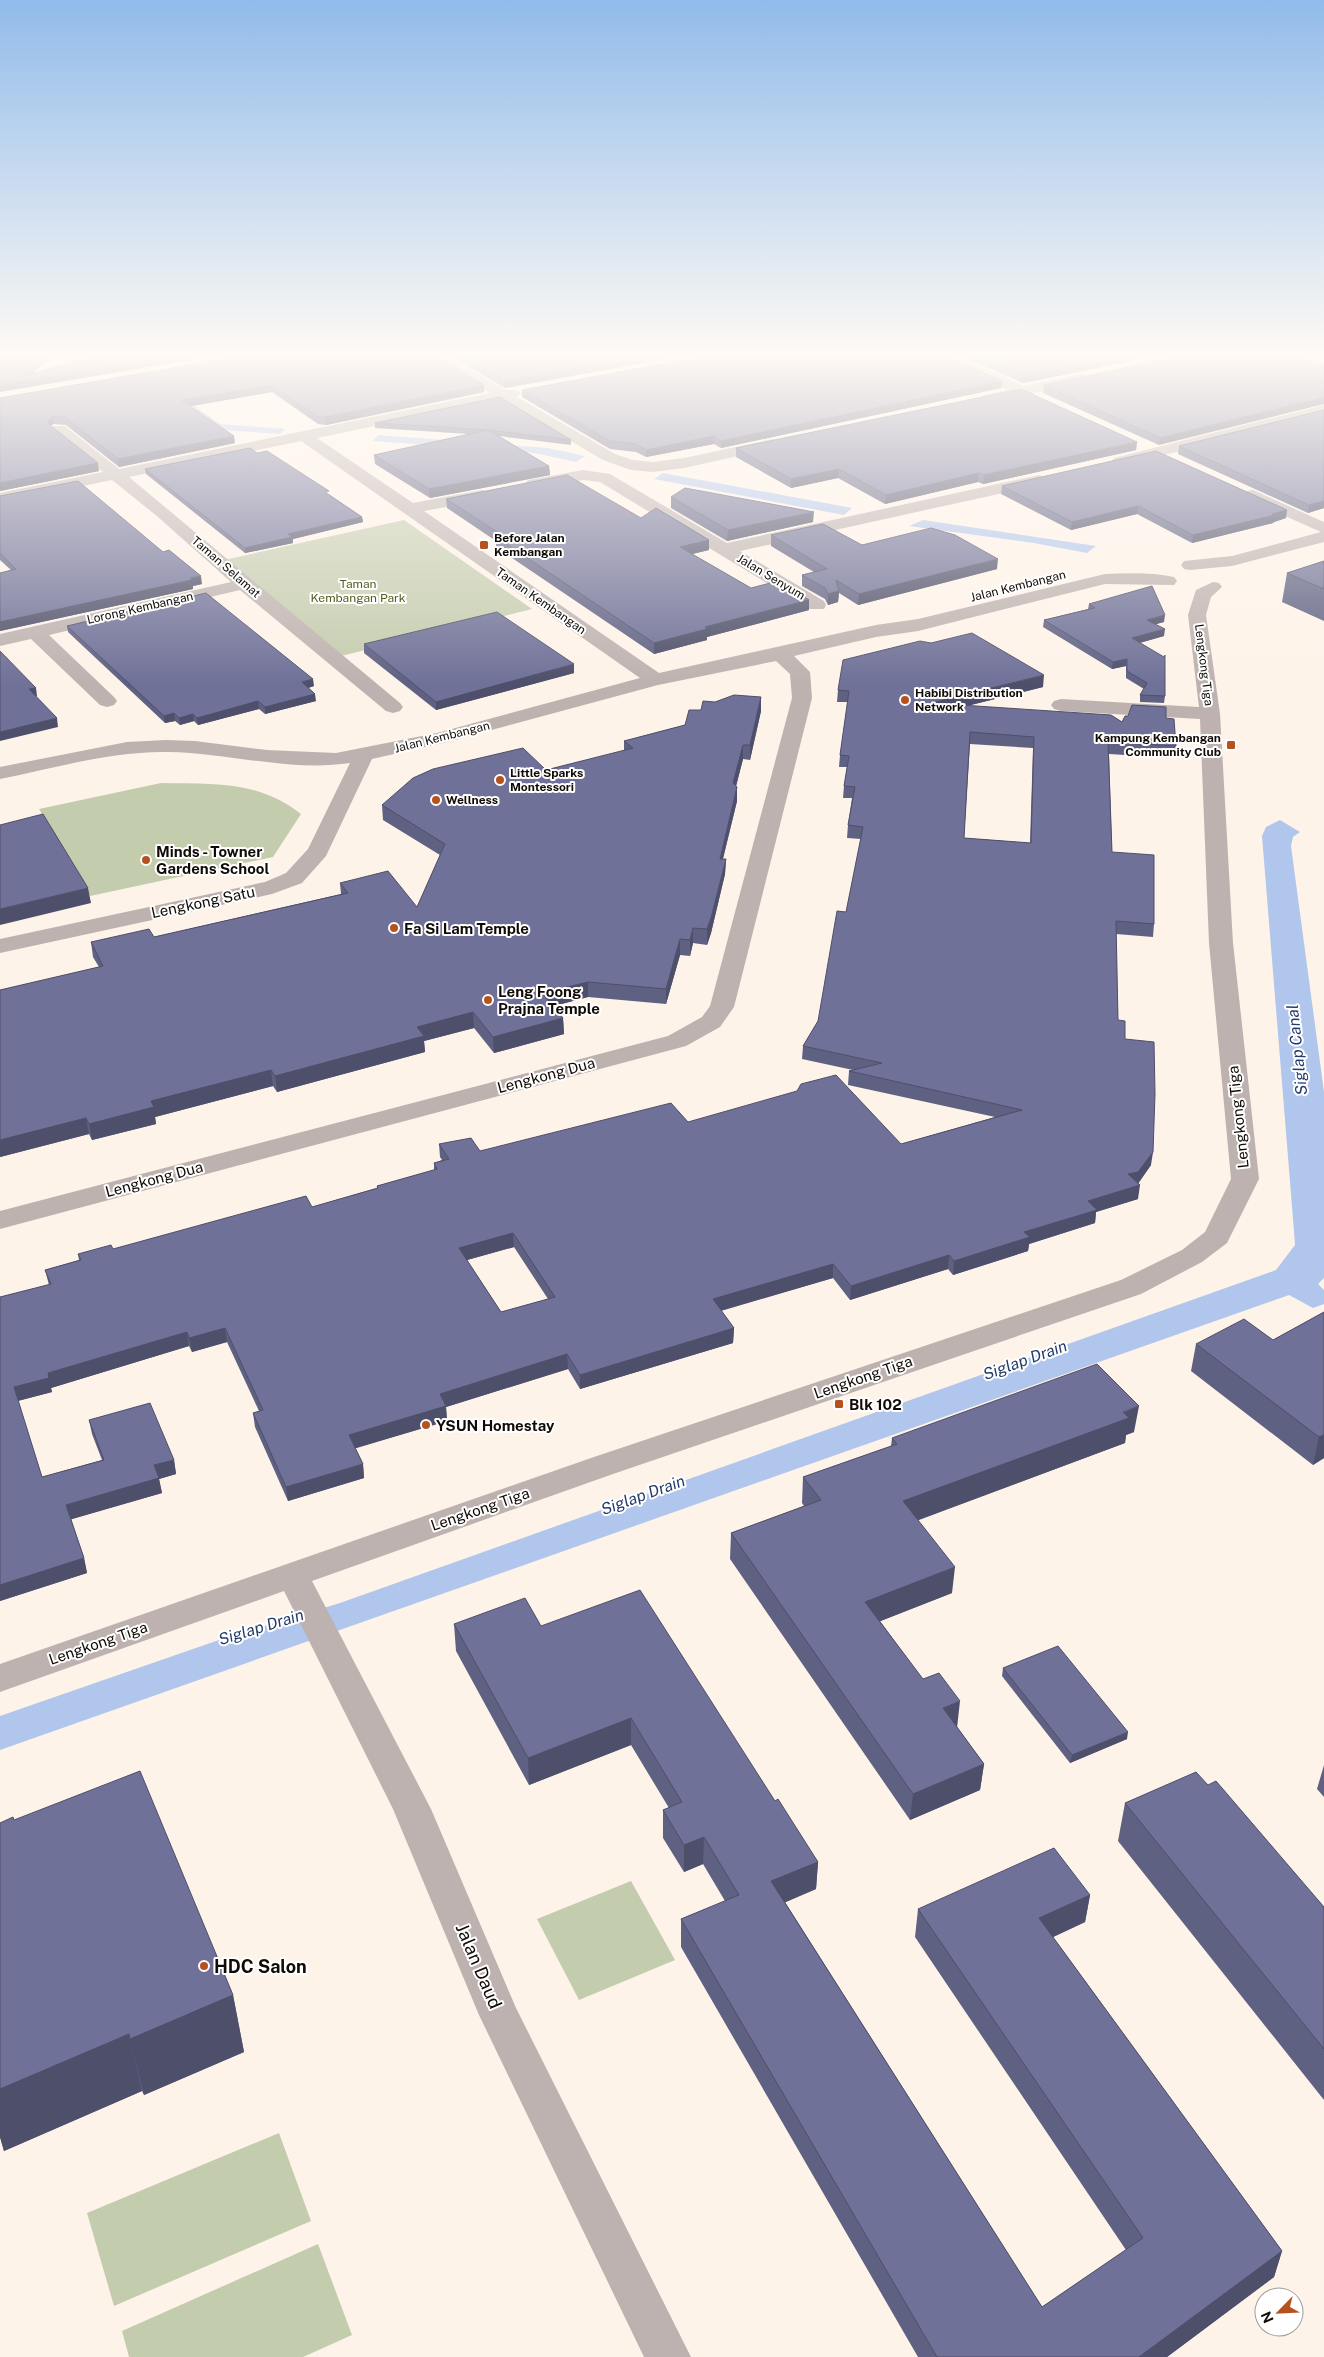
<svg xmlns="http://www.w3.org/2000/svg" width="1324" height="2357" viewBox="0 0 1324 2357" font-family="'Public Sans',sans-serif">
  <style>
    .green { fill: #c4ccae }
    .water { fill: #b0c6ec }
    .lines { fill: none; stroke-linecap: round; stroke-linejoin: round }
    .street { fill: #bdb2af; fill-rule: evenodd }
    .wall { fill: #5f6183; fill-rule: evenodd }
    .shaded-wall { fill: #4e4f6a }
    .building { fill: #6f7198; stroke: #4e4f6a; fill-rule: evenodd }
    .poi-dot { fill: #b6521e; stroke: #fff; stroke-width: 2 }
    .labels { text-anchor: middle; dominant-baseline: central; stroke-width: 4; stroke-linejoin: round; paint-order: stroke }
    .far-poi-label { font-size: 12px; font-weight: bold; fill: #100b06; stroke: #fff; text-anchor: start }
    .far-street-label { font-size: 12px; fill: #100b06; stroke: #fff }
    .far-park-label { font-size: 12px; fill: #515e1e; stroke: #fff }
    .poi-label { font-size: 15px; font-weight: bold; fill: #100b06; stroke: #fff; text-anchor: start }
    .street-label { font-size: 15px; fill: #100b06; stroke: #fff }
    .water-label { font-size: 16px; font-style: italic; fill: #223b6b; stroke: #fff }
    .near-poi-label { font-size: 18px; font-weight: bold; fill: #100b06; stroke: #fff; text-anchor: start }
    .near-street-label { font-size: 18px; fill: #100b06; stroke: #fff }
  </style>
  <rect width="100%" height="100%" fill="#fef3e9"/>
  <g class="green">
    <polygon points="404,520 532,609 341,656 224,560"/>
    <path d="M161 783C212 784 258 780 301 814L273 857 90 896 39 809Z"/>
    <polygon points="631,1881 675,1960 579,2000 537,1919"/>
    <polygon points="279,2133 311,2221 114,2306 87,2213"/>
    <polygon points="318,2244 352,2335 303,2357 129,2357 122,2331"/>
  </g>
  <g class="water">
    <polygon points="161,382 220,424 285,429 280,434 208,429"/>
    <polygon points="378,435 548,448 585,456 576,462 534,453 373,441"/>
    <polygon points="663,473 852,508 844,515 654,479"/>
    <polygon points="923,520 1096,546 1087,553 1034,543 909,526"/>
    <polygon points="1280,820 1300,832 1293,837 1291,846 1324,1092 1324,1278 1318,1284 1324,1290 1324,1304 1313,1308 1289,1295 0,1750 0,1716 216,1641 340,1603 1276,1270 1295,1245 1294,1231 1262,836 1266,827"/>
  </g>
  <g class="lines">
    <g class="street">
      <path d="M427 354H444L506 390H518L521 393 517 397 615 454 633 460 653 462 684 458 773 439 779 441 781 444 779 447 684 468 653 472 631 470 603 460 501 400 317 438 413 503 482 490 488 491 490 495 488 499 424 511 659 673 876 625 918 619 1105 574C1128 573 1152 572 1174 577L1177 581 1174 585 1105 584 918 631 876 637 794 656 810 672 812 698 734 1007 720 1027 686 1046 0 1229V1211L668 1036 702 1017 710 1006 792 698 790 674 776 661 658 685 447 742 372 759 326 856 302 883 272 894 0 953V939L265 882 286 873 308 849 350 763C290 772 228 753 168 752 112 751 55 768 0 779V767L127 742 166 740 195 741 267 750 336 753 437 733 640 678 301 441 129 477 400 703 403 707 400 711 393 713 386 711 240 590 49 635 114 697 117 701 114 705 107 707 100 705 31 639 0 646V634L231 582 158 517 112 480 0 503V493L103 472 53 432 51 429 53 426H65L119 469 490 393Z"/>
      <path d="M839 354H871C865 361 842 363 833 361L831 358 833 355Z"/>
      <polygon points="935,354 953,354 1024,386 1081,374 1088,378 1086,381 1034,393 1032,396 1021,396 989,403 981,398 984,395 1007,390 937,357"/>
      <polygon points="1324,405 1324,415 1120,466 1114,464 1112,461 1114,458"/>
      <polygon points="583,470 610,474 727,543 1039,475 1045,477 1047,480 1045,483 1039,485 740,551 824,601 826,605 824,609 810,609 600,482 583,480 534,489 528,488 526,484 528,480 534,479"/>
      <polygon points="1253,490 1324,522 1324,542 1232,566 1190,570 1184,569 1181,565 1184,561 1232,556 1321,532 1247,499 1245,495 1247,491"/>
      <polygon points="1213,582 1219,583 1222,587 1211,597 1206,615 1220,714 1233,943 1259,1179 1227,1243 1202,1262 1141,1294 613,1474 312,1581 431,1809 516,2008 691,2357 644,2357 479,2015 393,1809 284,1591 0,1692 0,1664 591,1458 1121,1280 1182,1250 1205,1232 1231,1179 1209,943 1200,719 1061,711 1054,709 1051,705 1054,701 1061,699 1199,707 1188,615 1196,590"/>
    </g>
  </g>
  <g class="wall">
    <polygon points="253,354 484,392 326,425 318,424 272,392 190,406 235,443 119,467 66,425 53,424 51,426 99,471 0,491 0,398"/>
    <polygon points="447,354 692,354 505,388"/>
    <polygon points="717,354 832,354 832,355 1002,381 1001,388 721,448 714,444 646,457 636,452 610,449 522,397 522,390"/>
    <polygon points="957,354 1165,354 1023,383"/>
    <polygon points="1189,354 1159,445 1043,393 1044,385"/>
    <polygon points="500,397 571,440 571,445 499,436 549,466 550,475 430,498 375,464 374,455 469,434 375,428 375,423"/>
    <polygon points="1324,410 1324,508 1308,513 1178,454 1179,446"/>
    <polygon points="1137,442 1136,450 983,484 978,482 885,504 838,478 791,488 736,457 736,448"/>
    <polygon points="257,453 329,495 362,517 363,522 293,539 293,543 245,553 146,474 145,469"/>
    <polygon points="1002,486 1286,518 1274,522 1273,523 1192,543 1137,514 1071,530 1001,494"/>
    <polygon points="0,496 202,584 193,586 193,589 0,631 0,573 11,570 0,560"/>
    <polygon points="671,497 813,522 727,541 671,508"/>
    <polygon points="446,499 641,518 709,550 692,554 751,588 809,600 809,610 707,637 707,640 654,654 496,547 496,541 447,508"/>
    <polygon points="771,535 862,545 997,569 858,605 839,593 838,602 828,605 825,599 802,586 802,575 814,572 771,546"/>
    <polygon points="1324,561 1324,621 1282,602 1287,573"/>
    <polygon points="1089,604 1164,622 1155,624 1164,636 1140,643 1165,696 1164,703 1140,702 1140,695 1144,689 1126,678 1126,666 1112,669 1043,627 1044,620 1088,609"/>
    <polygon points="67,626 314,686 308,688 316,701 265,714 259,709 198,725 194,721 180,725 175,721 165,723 68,632"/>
    <polygon points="364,644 574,673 436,710 364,653"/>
    <path d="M1043 687 967 706 1122 722 1166 718 1176 746 1175 758 1109 754 1112 852 1154 924 1153 937 1116 934 1118 1020 1125 1039 1151 1165 1138 1184V1199L1096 1212 1095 1223 1029 1244 1028 1251 953 1275 948 1269 850 1300 833 1278 721 1311 734 1328 733 1343 580 1389 568 1369 446 1407 447 1421 355 1448 363 1464 364 1478 288 1501 255 1427 253 1413 259 1411 227 1342 192 1352 189 1346 51 1388 52 1392 18 1401 42 1477 102 1460 92 1434 89 1420 174 1460 176 1474 159 1479 162 1493 71 1519 84 1558 87 1573 0 1601V1297L49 1285 45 1270 79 1260 78 1254 113 1249 312 1207 377 1188V1186L434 1170V1163L442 1160 440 1157 439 1144 480 1151 688 1122 901 1144 995 1117 848 1085 849 1071 853 1070 802 1059 803 1046 818 1021 846 912 861 839 847 838 848 825 852 798H843L844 786 847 767H839L840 755 848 702H837L838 690ZM970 744 1033 748 1030 843 964 838ZM514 1247 548 1299 501 1312 467 1260Z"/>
    <polygon points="761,697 761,711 750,760 743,759 736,786 737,787 737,801 723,859 726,859 725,874 711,933 707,945 693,943 690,956 680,955 666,1004 588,997 553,1006 563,1018 564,1034 494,1053 474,1028 424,1041 425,1052 277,1092 273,1086 155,1117 156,1124 92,1140 89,1134 0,1157 0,990 99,967 93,957 91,942 154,937 341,894 340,883 417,907 440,855 383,820 382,805 546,770 624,751 624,741 685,725 701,710 715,702"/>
    <polygon points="1324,1312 1324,1458 1313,1465 1191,1371 1196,1344 1273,1340"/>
    <polygon points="1134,1432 1126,1435 1125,1443 918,1520 952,1593 880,1621 984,1764 980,1790 910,1820 730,1559 731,1533 804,1506 802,1503 803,1477 891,1446 892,1438"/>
    <polygon points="454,1624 541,1626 775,1801 818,1862 816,1889 785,1902 1042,2307 1126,2250 915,1937 918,1909 1090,1895 1085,1922 1053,1937 1282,2251 1274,2277 1167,2357 918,2357 681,1947 681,1919 725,1901 703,1864 684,1872 663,1838 663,1810 669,1808 631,1745 529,1785 456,1651"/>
    <polygon points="1003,1668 1127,1739 1070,1763 1002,1676"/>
    <polygon points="1324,1765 1324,1797 1317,1789"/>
    <polygon points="1208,1785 1324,1907 1324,2100 1118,1841 1125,1803"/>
    <polygon points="14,1820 233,1995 244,2052 144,2095 142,2091 4,2151 0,2137 0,1823"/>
  </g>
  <g class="shaded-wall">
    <polygon points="46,354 54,354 26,380 185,354 226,354 0,392 0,385 21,377"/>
    <polygon points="654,354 692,354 505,388 505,381"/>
    <polygon points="1132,354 1165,354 1023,383 1024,376"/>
    <polygon points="1002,381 1001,388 721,448 721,441"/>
    <polygon points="272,385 272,392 181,408 181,400"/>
    <polygon points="484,385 484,392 326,425 325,417"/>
    <polygon points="1324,397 1324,404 1159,445 1160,438"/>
    <polygon points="52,417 53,424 49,428 48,421"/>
    <polygon points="234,436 235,443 119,467 118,459"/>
    <polygon points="714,436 714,444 646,457 646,450"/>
    <polygon points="1137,442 1136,450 983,484 984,475"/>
    <polygon points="98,463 99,471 0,491 0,483"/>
    <polygon points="549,466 550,475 430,498 429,489"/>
    <polygon points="839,469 838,478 791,488 791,479"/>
    <polygon points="979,473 978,482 885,504 886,495"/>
    <polygon points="1324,501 1324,508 1308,513 1309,505"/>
    <polygon points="1138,506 1137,514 1071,530 1072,522"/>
    <polygon points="1287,510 1286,518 1274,522 1273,523 1192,543 1193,535"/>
    <polygon points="814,512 813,522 727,541 728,530"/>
    <polygon points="362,517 363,522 293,539 293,543 245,553 245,548 288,534"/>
    <polygon points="709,540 709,550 680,557 680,547"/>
    <polygon points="998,559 997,569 858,605 859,594"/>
    <polygon points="201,576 202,584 193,586 193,589 0,631 0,622"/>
    <polygon points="839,591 838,602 828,605 828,594"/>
    <polygon points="809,600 809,610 707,637 707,640 654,654 654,643 705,627"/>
    <polygon points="1165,615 1164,622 1146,627 1147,620"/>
    <polygon points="1165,629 1164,636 1131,645 1132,638"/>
    <polygon points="1127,659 1126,666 1112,669 1113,662"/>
    <polygon points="574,664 574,673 436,710 436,702"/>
    <polygon points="1044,675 1043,687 930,715 931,703"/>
    <polygon points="313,679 314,686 302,690 302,682"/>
    <polygon points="36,688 37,696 31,698 29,689"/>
    <polygon points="315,694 316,701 265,714 265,707"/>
    <polygon points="761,697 761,711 750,760 750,745"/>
    <polygon points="258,701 259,709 198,725 197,718"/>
    <polygon points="174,713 175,721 165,723 164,716"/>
    <polygon points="193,714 194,721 180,725 179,718"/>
    <polygon points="57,718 58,727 0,741 0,732"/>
    <polygon points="743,745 743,759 733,798 733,783"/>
    <polygon points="737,787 737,801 719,874 720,859"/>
    <polygon points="726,859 725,874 711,933 707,945 707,929"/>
    <polygon points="88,888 91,903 0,925 0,909"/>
    <polygon points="693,928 693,943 690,956 690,940"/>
    <polygon points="680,939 680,955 666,1004 666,989"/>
    <polygon points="588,982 588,997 543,1009 542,993"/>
    <polygon points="473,1012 474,1028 424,1041 425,1052 277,1092 275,1076 417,1027"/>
    <polygon points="563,1018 564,1034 494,1053 493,1037"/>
    <polygon points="271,1070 273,1086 155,1117 156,1124 92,1140 89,1124 151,1101"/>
    <polygon points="86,1118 89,1134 0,1157 0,1140"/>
    <polygon points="1153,1152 1151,1165 1136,1186 1128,1174"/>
    <polygon points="1140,1185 1138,1199 1096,1212 1095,1223 1029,1244 1028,1251 953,1275 954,1261 1024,1232 1088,1201"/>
    <polygon points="513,1233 514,1247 460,1262 459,1248"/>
    <polygon points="949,1255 948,1269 850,1300 851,1286"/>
    <polygon points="833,1264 833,1278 712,1313 713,1299"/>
    <polygon points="225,1328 227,1342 192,1352 189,1338"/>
    <polygon points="734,1328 733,1343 580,1389 580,1375"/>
    <polygon points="187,1332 189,1346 51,1388 52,1392 17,1401 14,1387 48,1373"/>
    <polygon points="567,1354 568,1369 446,1407 447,1421 350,1450 349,1435 440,1394"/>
    <polygon points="1139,1406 1134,1432 1126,1435 1125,1443 900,1527 903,1501"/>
    <polygon points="1324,1435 1324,1458 1313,1465 1319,1437"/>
    <polygon points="174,1460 176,1474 159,1479 162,1493 69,1520 66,1505 154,1465"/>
    <polygon points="363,1464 364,1478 288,1501 286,1487"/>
    <polygon points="84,1558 87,1573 0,1601 0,1585"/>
    <polygon points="955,1567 952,1593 863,1628 865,1602"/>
    <polygon points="960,1701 957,1728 940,1735 943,1708"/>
    <polygon points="631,1718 631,1745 529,1785 528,1758"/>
    <polygon points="1128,1732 1127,1739 1070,1763 1072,1755"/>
    <polygon points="984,1764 980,1790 910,1820 913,1794"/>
    <polygon points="704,1837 703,1864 684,1872 684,1845"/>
    <polygon points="818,1862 816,1889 770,1909 771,1881"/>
    <polygon points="1090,1895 1085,1922 1034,1946 1039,1918"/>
    <polygon points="233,1995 244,2052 144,2095 130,2039"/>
    <polygon points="129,2034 142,2091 4,2151 0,2137 0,2089"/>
    <polygon points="1282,2251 1274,2277 1167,2357 1139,2357"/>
  </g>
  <g class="building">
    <polygon points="0,354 46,354 21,377 98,354 185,354 0,385"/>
    <polygon points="253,354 433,354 484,385 325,417 318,417 272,385 181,400 234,436 118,459 65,417 52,417 48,421 51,426 98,463 0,483 0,398"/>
    <polygon points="458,354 654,354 505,381"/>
    <polygon points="717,354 831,354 832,355 842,357 859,355 862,354 941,354 1002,381 721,441 714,436 646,450 636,444 610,441 522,390"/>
    <polygon points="973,354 1132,354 1024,376"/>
    <polygon points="1189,354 1293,354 1324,365 1324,397 1160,438 1044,385"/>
    <polygon points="1021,389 1137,442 984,475 979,473 886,495 839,469 791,479 736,448"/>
    <polygon points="500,397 571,440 488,430 375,423"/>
    <polygon points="1324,410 1324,501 1309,505 1179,446"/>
    <polygon points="488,430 549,466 429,489 374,455"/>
    <polygon points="250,448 257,453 267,451 329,491 325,492 362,517 288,534 292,537 245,548 145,469"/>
    <polygon points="1156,451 1287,510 1272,514 1275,515 1193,535 1138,506 1072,522 1002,486"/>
    <polygon points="567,475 641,518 656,508 709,540 680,547 751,588 778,581 809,600 705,627 707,629 654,643 496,537 502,535 446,499"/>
    <polygon points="78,481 163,552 169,550 201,576 190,578 192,580 0,622 0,573 16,569 0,553 0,496"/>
    <polygon points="685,488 814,512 728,530 671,497"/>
    <polygon points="823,524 862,545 931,528 955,535 998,559 859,594 836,580 839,591 828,594 825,588 802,575 827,569 771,535"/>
    <polygon points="1324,561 1324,589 1287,573"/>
    <polygon points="1152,586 1165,615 1147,620 1165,629 1132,638 1164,657 1165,655 1165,696 1140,695 1147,683 1127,671 1127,659 1113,662 1044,620 1095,608 1089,604"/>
    <polygon points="206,593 313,679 302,682 315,694 265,707 258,701 197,718 193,714 179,718 174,713 164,716 67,626"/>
    <polygon points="497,612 574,664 436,702 364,644"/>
    <path d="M972 633 1044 675 931 703 1111 715 1122 722 1125 716H1128L1132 705 1166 707V718L1174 719 1176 746 1108 742 1112 852 1154 855V924L1116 921 1118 1020 1125 1021V1039L1154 1042 1155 1094 1153 1152 1138 1172 1128 1174 1140 1185 1088 1201 1097 1210 1024 1232 1030 1237 954 1261 949 1255 851 1286 833 1264 713 1299 734 1328 580 1375 567 1354 440 1394 446 1406 349 1435 363 1464 286 1487 253 1413 263 1410 225 1328 189 1338 187 1332 48 1373 49 1378 14 1387 42 1477 104 1460 89 1420 150 1403 174 1460 154 1465 159 1478 66 1505 84 1558 0 1585V1297L51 1284 45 1270 81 1260 78 1254 111 1245 113 1249 306 1196 312 1207 378 1188 377 1186 437 1169 434 1163 449 1159 439 1144 471 1138 480 1151 671 1103 688 1122 797 1091 801 1084 836 1075 901 1144 1022 1110 849 1071 882 1063 803 1046 818 1021 837 911 846 912 863 827 848 825 855 787 844 786 849 756 840 755 849 691 838 690 843 660 920 641 931 643ZM970 732 1034 737 1031 843 964 838ZM513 1233 555 1297 501 1312 459 1248Z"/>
    <polygon points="0,651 36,688 29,689 57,718 0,732"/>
    <polygon points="734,695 761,697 750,745 743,745 733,783 737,787 720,859 726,859 711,918 707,929 693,928 690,940 680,939 666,989 588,982 542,993 563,1018 493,1037 473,1012 417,1027 424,1036 275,1076 271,1070 151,1101 154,1107 89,1124 86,1118 0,1140 0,990 103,966 91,942 149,929 154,937 348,893 340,883 388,871 417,907 445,844 382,805 413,778 433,769 523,748 546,770 633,748 624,741 685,725 689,710 701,710 703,701 715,702"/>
    <polygon points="43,814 88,888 0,909 0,825"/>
    <polygon points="1324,1312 1324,1435 1319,1437 1196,1344 1244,1319 1273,1340"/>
    <polygon points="1097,1364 1139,1406 1123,1412 1129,1418 903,1501 955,1567 865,1602 923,1679 939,1673 960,1701 943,1708 984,1764 913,1794 731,1533 821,1500 803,1477 897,1444 892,1438"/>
    <polygon points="640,1590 775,1801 778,1799 818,1862 771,1881 1042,2307 1143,2238 918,1909 1054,1848 1090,1895 1039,1918 1282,2251 1139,2357 937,2357 681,1919 739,1895 704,1837 684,1845 663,1810 682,1802 631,1718 528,1758 454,1624 525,1598 541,1626"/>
    <polygon points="1058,1646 1128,1732 1072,1755 1003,1668"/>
    <polygon points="140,1771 233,1995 130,2039 129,2034 0,2089 0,1823 13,1817 14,1820"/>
    <polygon points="1196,1772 1208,1785 1216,1781 1324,1907 1324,2049 1125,1803"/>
  </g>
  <linearGradient id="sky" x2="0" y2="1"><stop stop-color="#91bbea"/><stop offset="0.52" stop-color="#fffaf5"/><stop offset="1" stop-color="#fffaf5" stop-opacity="0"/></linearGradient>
  <rect width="1324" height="684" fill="url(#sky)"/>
  <g class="poi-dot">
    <rect x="479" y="540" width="10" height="10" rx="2.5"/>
    <circle cx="905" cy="700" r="5"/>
    <rect x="1226" y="740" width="10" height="10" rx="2.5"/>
    <circle cx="500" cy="780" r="5"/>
    <circle cx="436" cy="800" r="5"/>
    <circle cx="146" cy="860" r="5"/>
    <circle cx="394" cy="928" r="5"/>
    <circle cx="488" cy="1000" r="5"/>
    <rect x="834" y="1399" width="10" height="10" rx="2.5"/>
    <circle cx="426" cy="1425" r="5"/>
    <circle cx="204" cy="1966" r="5"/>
  </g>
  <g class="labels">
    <g class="far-poi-label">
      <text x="494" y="538">Before Jalan<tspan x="494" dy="14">Kembangan</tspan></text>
      <text x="915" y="693">Habibi Distribution<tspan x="915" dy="14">Network</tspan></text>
      <text x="1221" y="738" text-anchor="end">Kampung Kembangan<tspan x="1221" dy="14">Community Club</tspan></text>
      <text x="510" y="773">Little Sparks<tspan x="510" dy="14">Montessori</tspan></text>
      <text x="446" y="800">Wellness</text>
    </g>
    <g class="far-street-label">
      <text transform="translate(226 567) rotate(41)">Taman Selamat</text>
      <text transform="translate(771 577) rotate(31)">Jalan Senyum</text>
      <text transform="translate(1018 586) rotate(-14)">Jalan Kembangan</text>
      <text transform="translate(541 601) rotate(35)">Taman Kembangan</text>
      <text transform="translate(140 608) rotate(-13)">Lorong Kembangan</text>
      <text transform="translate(1204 665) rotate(83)">Lengkong Tiga</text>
      <text transform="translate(442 737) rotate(-14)">Jalan Kembangan</text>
    </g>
    <g class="far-park-label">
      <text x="358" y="584">Taman<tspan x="358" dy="14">Kembangan Park</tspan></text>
    </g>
    <g class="poi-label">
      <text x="156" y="851">Minds - Towner<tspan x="156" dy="17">Gardens School</tspan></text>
      <text x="404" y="928">Fa Si Lam Temple</text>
      <text x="498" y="991">Leng Foong<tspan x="498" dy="17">Prajna Temple</tspan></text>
      <text x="849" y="1404">Blk 102</text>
      <text x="436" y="1425">YSUN Homestay</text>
    </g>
    <g class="street-label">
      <text transform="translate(203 902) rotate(-12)">Lengkong Satu</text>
      <text transform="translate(546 1075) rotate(-15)">Lengkong Dua</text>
      <text transform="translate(1238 1117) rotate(-96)">Lengkong Tiga</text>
      <text transform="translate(154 1179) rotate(-15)">Lengkong Dua</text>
      <text transform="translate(863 1377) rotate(-19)">Lengkong Tiga</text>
      <text transform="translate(480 1509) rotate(-19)">Lengkong Tiga</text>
      <text transform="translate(98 1643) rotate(-19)">Lengkong Tiga</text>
    </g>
    <g class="water-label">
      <text transform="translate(1297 1050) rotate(-96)">Siglap Canal</text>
      <text transform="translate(1025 1360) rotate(-20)">Siglap Drain</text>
      <text transform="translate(643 1495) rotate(-20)">Siglap Drain</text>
      <text transform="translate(261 1627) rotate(-17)">Siglap Drain</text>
    </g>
    <g class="near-poi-label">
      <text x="214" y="1966">HDC Salon</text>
    </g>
    <g class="near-street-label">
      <text transform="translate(479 1966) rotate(67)">Jalan Daud</text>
    </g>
  </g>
  <g transform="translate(1279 2312) rotate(246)"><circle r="24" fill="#ffffff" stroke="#9f9d9b"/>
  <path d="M0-4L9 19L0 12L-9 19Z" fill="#b6521e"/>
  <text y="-8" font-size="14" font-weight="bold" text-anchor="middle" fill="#100b06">N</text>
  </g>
</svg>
